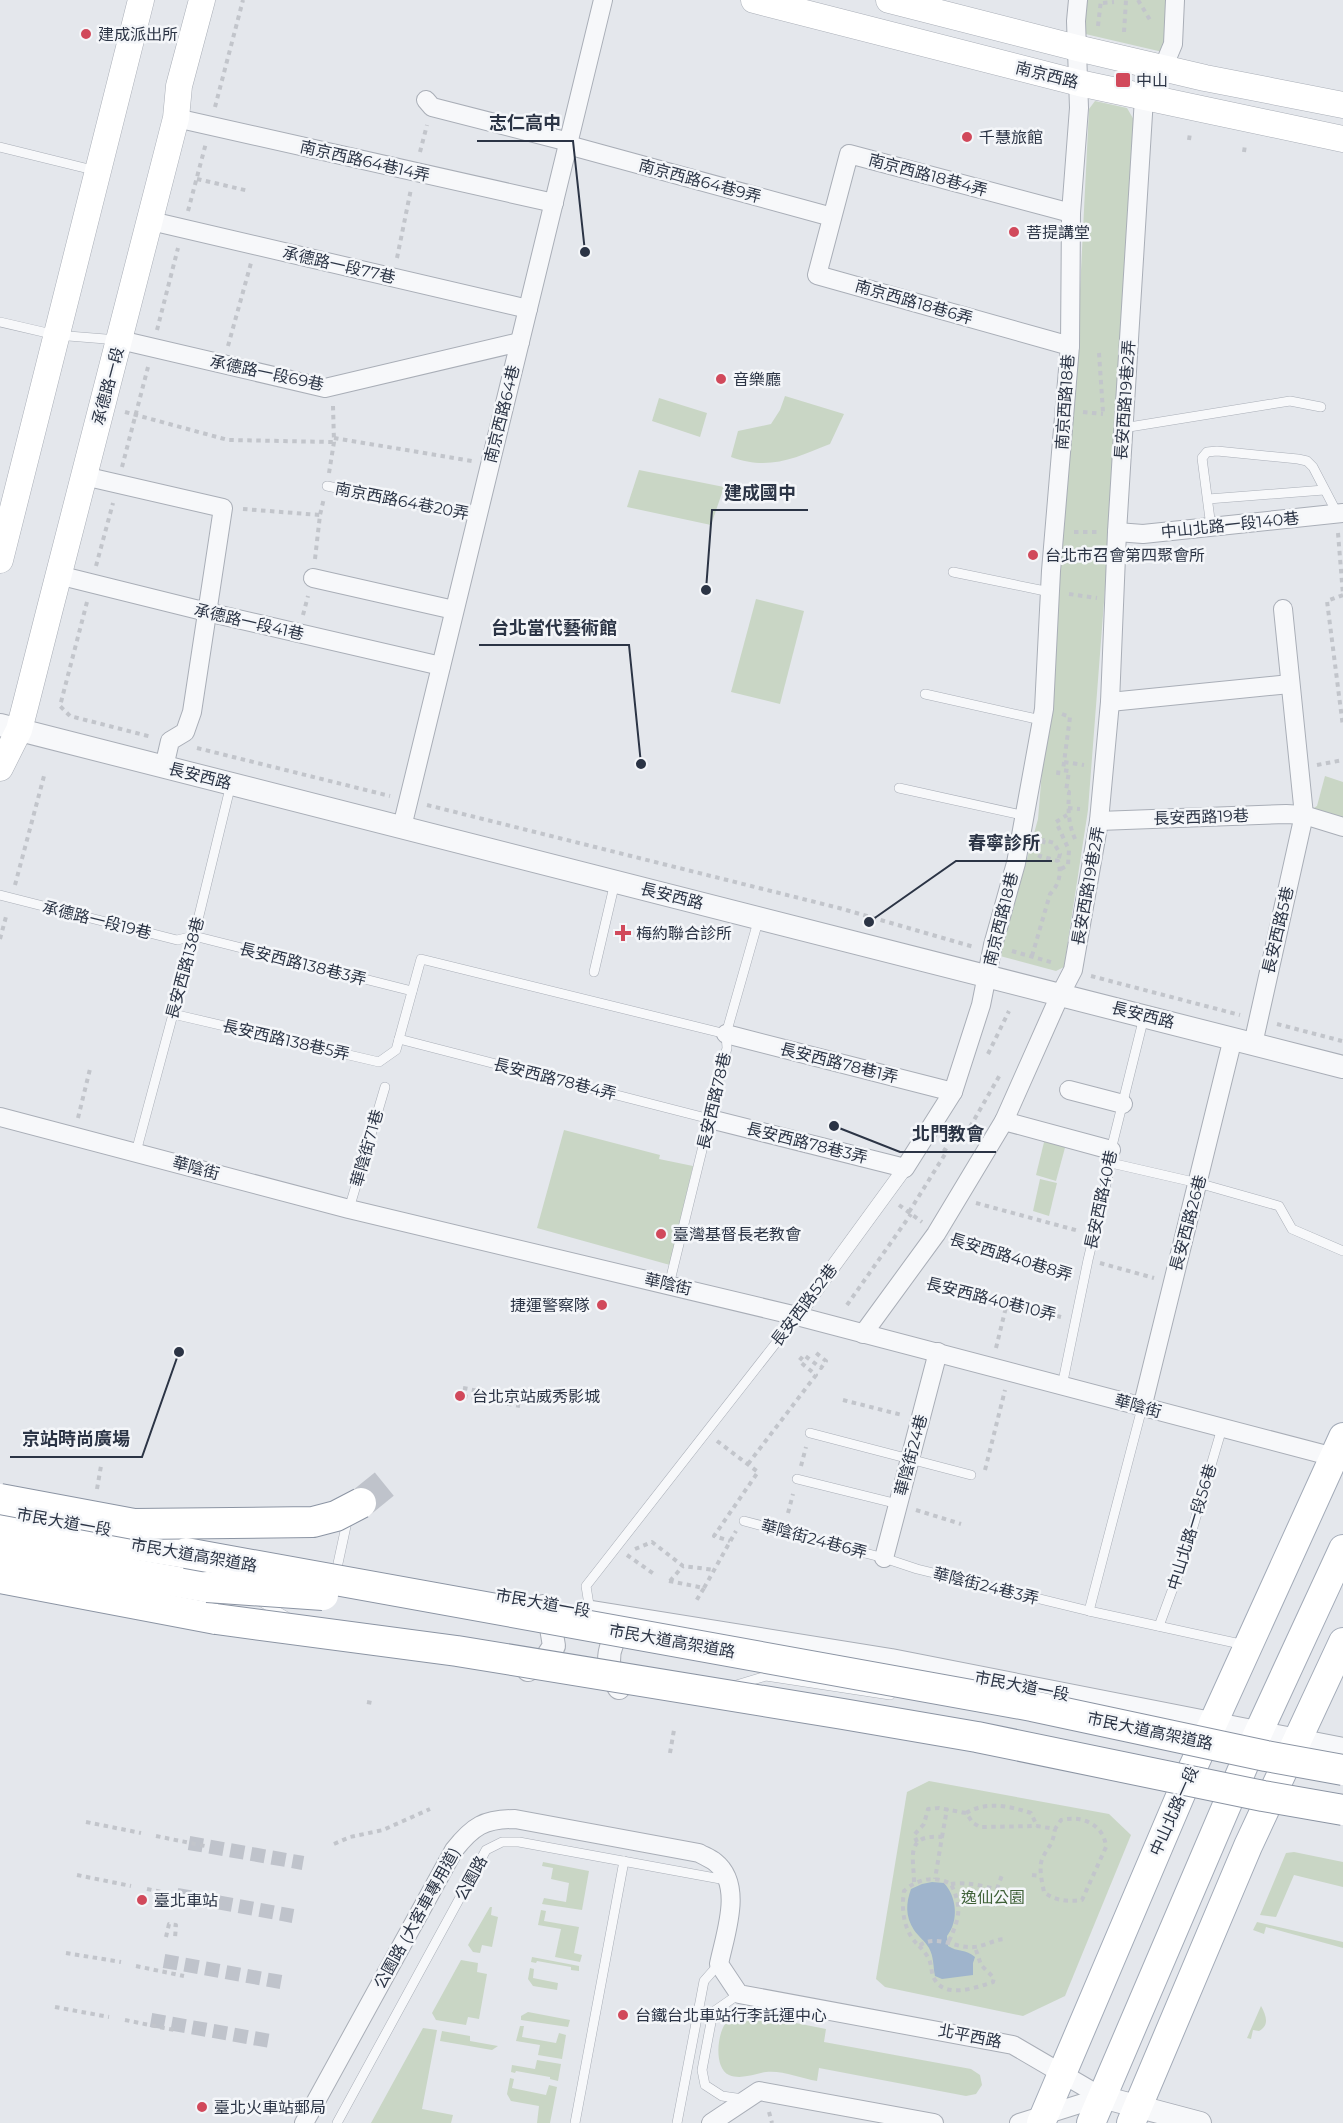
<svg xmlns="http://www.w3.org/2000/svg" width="1343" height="2123" viewBox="0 0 1343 2123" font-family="Montserrat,'Noto Sans TC',sans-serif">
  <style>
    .green { fill: #c9d6c5 }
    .water { fill: #9fb4cc }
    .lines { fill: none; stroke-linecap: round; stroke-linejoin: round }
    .pedestrian-tunnel { stroke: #bfc3cb; stroke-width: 14; stroke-dasharray: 14 7; stroke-linecap: butt }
    .trunk-tunnel { stroke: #bfc3cb; stroke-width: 30; stroke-dasharray: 30 15; stroke-linecap: butt }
    .service-casing { stroke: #a9aeb7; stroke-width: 10 }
    .pedestrian-casing { stroke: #a9aeb7; stroke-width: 15 }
    .minor-casing { stroke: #a9aeb7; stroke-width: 20 }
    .tertiary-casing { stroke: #a9aeb7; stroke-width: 24 }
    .secondary-casing { stroke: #a9aeb7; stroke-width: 27 }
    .primary-casing { stroke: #a3abb8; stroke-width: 30 }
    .trunk-casing { stroke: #8b94a3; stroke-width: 32 }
    .path { stroke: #c2c5cb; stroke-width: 4; stroke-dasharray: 4.5 4.5; stroke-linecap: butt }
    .service { stroke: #f7f8fa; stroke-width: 9 }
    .pedestrian { stroke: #f7f8fa; stroke-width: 14 }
    .minor { stroke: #f7f8fa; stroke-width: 18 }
    .tertiary { stroke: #f7f8fa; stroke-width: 22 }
    .secondary { stroke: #fff; stroke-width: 26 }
    .primary { stroke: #fff; stroke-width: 28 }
    .trunk { stroke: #fff; stroke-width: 30 }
    .trunk-bridge-casing { stroke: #8b94a3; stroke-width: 32; stroke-linecap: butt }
    .trunk-bridge { stroke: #fff; stroke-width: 30 }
    .poi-dot { fill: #d1495b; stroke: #f4f6f9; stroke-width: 2 }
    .labels { text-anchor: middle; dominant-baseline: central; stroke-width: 5; stroke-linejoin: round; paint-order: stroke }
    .poi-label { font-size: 16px; fill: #2b3445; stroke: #f4f6f9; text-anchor: start }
    .street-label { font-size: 16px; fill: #2b3445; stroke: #f4f6f9 }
    .park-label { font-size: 16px; fill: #3f6138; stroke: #f4f6f9 }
    .leader { fill: none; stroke: #2b3445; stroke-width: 2 }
    .callout-dot { fill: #2b3445; stroke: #f4f6f9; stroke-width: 2 }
    .callout-label { font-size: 18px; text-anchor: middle; font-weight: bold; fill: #2b3445; stroke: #f4f6f9; stroke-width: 5; stroke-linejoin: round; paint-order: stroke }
  </style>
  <rect width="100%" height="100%" fill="#e4e7ec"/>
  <g class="green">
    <polygon points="1083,0 1170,0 1167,53 1081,33"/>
    <polygon points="1095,101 1127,108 1134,120 1123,355 1088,810 1064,967 1056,971 1000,956 1038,819 1077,351 1089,109"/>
    <path d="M785 396 844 414 830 444C795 458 769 471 731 457L738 431 771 424 780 410Z"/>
    <polygon points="659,398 707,413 700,437 652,421"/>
    <polygon points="639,470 724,487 711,525 627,507"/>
    <polygon points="756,599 804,611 780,704 731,692"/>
    <polygon points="1325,776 1343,782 1343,822 1308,812 1317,806"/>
    <polygon points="564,1130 660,1155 659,1159 693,1166 670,1265 537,1228"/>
    <polygon points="1045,1138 1066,1144 1056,1181 1036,1175"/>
    <polygon points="1040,1179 1057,1183 1049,1216 1033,1211"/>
    <polygon points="929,1781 1109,1814 1131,1835 1065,1996 1023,2016 885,1987 876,1979 907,1792"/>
    <polygon points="1294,1852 1343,1862 1343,1887 1294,1875 1276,1917 1260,1915 1286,1853"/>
    <polygon points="543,1862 589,1871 582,1910 542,1904 544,1898 566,1902 569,1883 551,1879 553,1868 542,1866"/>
    <polygon points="490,1907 492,1907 491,1915 498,1917 492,1947 482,1945 480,1953 473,1952 468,1945"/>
    <polygon points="541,1910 546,1911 544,1921 579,1927 574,1953 582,1955 580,1962 555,1957 561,1929 538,1925"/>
    <polygon points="1257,1922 1343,1942 1343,1948 1266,1927 1264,1934 1253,1930"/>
    <polygon points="532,1957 579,1966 579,1971 571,1970 571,1967 537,1961 536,1963 531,1962"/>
    <polygon points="461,1960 478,1963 477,1972 487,1974 479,2019 468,2017 466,2025 436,2020 432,2013"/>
    <polygon points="530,1968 534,1969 533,1978 558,1983 557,1990 533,1986 528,1979"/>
    <path d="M1261 2006C1266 2015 1270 2025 1259 2031L1253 2030 1251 2039 1247 2038Z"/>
    <polygon points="528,2012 570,2020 568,2027 521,2020 521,2016"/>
    <path d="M745 2013 826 2029 824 2042 971 2069 980 2075 982 2085 976 2094 966 2096 819 2068 817 2081C801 2078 781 2070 766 2072 754 2074 741 2080 729 2075 714 2068 717 2036 725 2024 730 2017 737 2015 745 2013Z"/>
    <polygon points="520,2026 524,2026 522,2037 556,2043 559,2033 566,2035 562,2059 538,2055 540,2045 516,2041"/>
    <polygon points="423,2028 437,2030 422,2109 453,2115 451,2123 371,2123"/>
    <polygon points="442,2031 470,2036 470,2041 498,2046 492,2050 440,2041"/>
    <polygon points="537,2060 561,2064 558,2081 550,2079 550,2077 516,2071 515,2073 511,2072 512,2065 535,2069"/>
    <polygon points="510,2078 514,2079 512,2088 546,2095 549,2085 557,2087 550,2123 537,2123 539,2106 511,2101 507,2094"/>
  </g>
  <path class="water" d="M932 1882 944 1883C957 1897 959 1921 947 1936L948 1946C957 1952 966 1949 975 1957L973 1963V1975L942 1979 935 1976C933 1966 934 1957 929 1948 925 1941 918 1936 914 1930 905 1916 906 1903 911 1889L922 1884Z"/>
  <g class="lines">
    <g class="pedestrian-tunnel">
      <polyline points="189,1843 303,1863"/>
      <polyline points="177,1895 293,1916"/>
      <polyline points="164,1961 281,1982"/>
      <polyline points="151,2020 270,2041"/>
    </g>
    <polyline class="trunk-tunnel" points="361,1503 393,1477"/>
    <defs>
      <g id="service">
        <polyline points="0,147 97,171"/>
        <polyline points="0,322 56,335 118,340"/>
        <polyline points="1123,428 1290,401 1321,407"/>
        <polyline points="327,486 477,517"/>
        <polyline points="1208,499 1324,490"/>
        <polyline points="1211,527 1202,458 1207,452 1217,451 1298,459 1307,461 1313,467 1337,513"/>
        <polyline points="953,572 1050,592"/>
        <polyline points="925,694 1041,720"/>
        <polyline points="899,788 1026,816"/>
        <polyline points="0,895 177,940 194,936 412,991"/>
        <polyline points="594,972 615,882"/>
        <polyline points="173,1014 379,1062 396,1050 421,959 726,1034"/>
        <polyline points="399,1039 710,1119"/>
        <polyline points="136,1152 194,936 231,784"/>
        <polyline points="1111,1163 1198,1183 1279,1206 1292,1229 1343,1251"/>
        <polyline points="349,1209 385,1087"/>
        <polyline points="669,1285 727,1048 726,1034 759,918"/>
        <polyline points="1062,1386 1088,1260 1111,1163 1111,1150 1144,1017"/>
        <polyline points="810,1433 971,1475"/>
        <polyline points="797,1479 898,1504"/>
        <polyline points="744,1521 884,1558 917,1569 1089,1611 1245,1645"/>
        <polyline points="337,1568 348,1517"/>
        <polyline points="258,1600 287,1617"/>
        <polyline points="590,1611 586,1586 797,1316"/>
        <polyline points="1089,1611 1142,1408"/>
        <polyline points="1159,1626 1183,1561 1222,1428"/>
        <polyline points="733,1686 766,1676 890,1695"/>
        <polyline points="739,1994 713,2012 702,2070 705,2085 722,2096 743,2099"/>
        <polyline points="337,2123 486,1850 502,1842 519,1842 726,1880"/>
        <polyline points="575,2123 624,1861"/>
        <polyline points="677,2123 704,1981 719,1964"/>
      </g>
      <polyline id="pedestrian" points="797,1316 905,1168"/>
      <g id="minor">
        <polyline points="426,100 432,107 569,142"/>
        <polyline points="176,118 554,203"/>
        <polyline points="568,145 832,217"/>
        <polyline points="151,221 528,309"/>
        <polyline points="120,340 325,388 520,342"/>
        <polyline points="1070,346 817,275 849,154 1071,213"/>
        <polyline points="84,476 223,508 192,712 185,732 170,741 164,767"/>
        <polyline points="1117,532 1143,534 1343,513"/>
        <polyline points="58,575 207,612 441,666"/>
        <polyline points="313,578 454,610"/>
        <polyline points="1110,702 1290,684"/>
        <polyline points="1099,821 1286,814 1304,815 1343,827"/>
        <polyline points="402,827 603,0"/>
        <polyline points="726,1034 953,1092"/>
        <polyline points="1253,1044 1304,815 1283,609"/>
        <polyline points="1069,1090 1123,1104"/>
        <polyline points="0,1117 349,1209 797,1316 1334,1457"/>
        <polyline points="710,1119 905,1168 953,1092 981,1005 993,945 1016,863 1044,709 1051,571 1070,346 1071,213 1079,108 1076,21 1078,0"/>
        <polyline points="1004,1121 1111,1150"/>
        <polyline points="863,1334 936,1234 1004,1121 1060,995 1073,970 1099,821 1110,702 1117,532 1144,98 1163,68 1173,44 1175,0"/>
        <polyline points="1142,1408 1233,1038"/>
        <polyline points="884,1558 938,1352"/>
        <path d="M304 2123 454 1850C473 1826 484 1819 515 1819L699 1853C704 1856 710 1858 715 1862 744 1885 725 1934 719 1964L739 1994 1013 2045 1102 2097"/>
        <polyline points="711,2123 759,2091 934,2123"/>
        <polyline points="1019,2123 1102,2097"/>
      </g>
      <g id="tertiary">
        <polyline points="0,725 1343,1067"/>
        <polyline points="592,1612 891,1660 1343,1749"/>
        <polyline points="528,1670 546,1658 554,1646 549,1616 543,1606"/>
        <path d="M619 1688C603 1664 606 1640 631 1623"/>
        <polyline points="1102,2097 1200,2123"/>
      </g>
      <g id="secondary">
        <polyline points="754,0 1079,83 1343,139"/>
        <polyline points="889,0 1077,48 1205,78 1343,105"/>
        <polyline points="0,560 141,0"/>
        <path d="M0 768 19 730 26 703C75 508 127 314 176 118L179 86 202 0"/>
      </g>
      <g id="primary">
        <polyline points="1041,2123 1184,1787 1343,1437"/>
        <polyline points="1091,2123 1253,1744 1343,1549"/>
        <polyline points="1131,2123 1248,1846 1343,1642"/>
      </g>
      <g id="trunk">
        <polyline points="0,1523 186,1553"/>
        <polyline points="0,1551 207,1587"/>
        <polyline points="0,1578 216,1619"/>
      </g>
    </defs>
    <use href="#service" class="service-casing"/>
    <use href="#pedestrian" class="pedestrian-casing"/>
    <use href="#minor" class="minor-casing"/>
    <use href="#tertiary" class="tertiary-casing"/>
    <use href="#secondary" class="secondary-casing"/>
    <use href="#primary" class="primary-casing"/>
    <use href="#trunk" class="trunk-casing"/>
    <g class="path">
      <polyline points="1138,0 1150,20"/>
      <polyline points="1103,3 1114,2"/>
      <polyline points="1098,26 1101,0"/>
      <polyline points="1124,32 1126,0"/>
      <polyline points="215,107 243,0"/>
      <polyline points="1189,140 1190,133"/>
      <polyline points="420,152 427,125"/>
      <polyline points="1244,152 1245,145"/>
      <polyline points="197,179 249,191"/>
      <polyline points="188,211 206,143"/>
      <polyline points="397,258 411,189"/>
      <polyline points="157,330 178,248"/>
      <polyline points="228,346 251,263"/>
      <polyline points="1099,353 1103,412"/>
      <polyline points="125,412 228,440 334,442"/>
      <polyline points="1083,412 1103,414"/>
      <polyline points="334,438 472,461"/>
      <polyline points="122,467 148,367"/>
      <polyline points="329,473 334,442 333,406"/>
      <polyline points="243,509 320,515"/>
      <polyline points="1074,532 1098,532"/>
      <polyline points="1338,533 1343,595"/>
      <polyline points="315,559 320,515 324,498"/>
      <polyline points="96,566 113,503"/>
      <polyline points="1069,594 1097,598"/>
      <polyline points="1343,595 1327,601 1343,727"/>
      <polyline points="87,602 60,706 70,716 152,737"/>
      <polyline points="303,615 308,596"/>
      <path d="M1062 714 1070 717 1063 770 1069 771 1066 791 1069 792C1068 811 1068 824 1076 841"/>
      <polyline points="197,748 390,796"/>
      <polyline points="1064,762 1084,765"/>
      <polyline points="1317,765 1343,760"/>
      <polyline points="1058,775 1059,766"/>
      <polyline points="427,805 839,908 974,947"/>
      <polyline points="1068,808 1080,809"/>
      <polyline points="1043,844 1044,840 1054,843 1060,854 1058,861"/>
      <polyline points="1061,869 1068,865 1069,850 1056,822 1067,815"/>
      <polyline points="15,885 44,776"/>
      <polyline points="0,939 7,913"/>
      <polyline points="1012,951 1054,963"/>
      <path d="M1032 956 1050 894C1059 885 1062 873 1058 861L1040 856 1039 858"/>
      <polyline points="1091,976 1240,1015"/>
      <polyline points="1277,1024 1342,1041"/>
      <polyline points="988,1054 1009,1011"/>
      <polyline points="78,1118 90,1069"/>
      <polyline points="970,1127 1001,1073"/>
      <polyline points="976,1203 1079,1231"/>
      <polyline points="899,1205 922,1222"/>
      <polyline points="909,1212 947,1151 942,1148 943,1146"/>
      <polyline points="954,1240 1071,1274"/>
      <polyline points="1100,1263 1154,1278"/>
      <polyline points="926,1282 1061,1317"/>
      <polyline points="847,1305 911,1214"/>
      <polyline points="996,1348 1007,1303"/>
      <polyline points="463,1388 521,1399"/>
      <polyline points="463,1396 520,1406"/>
      <polyline points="843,1400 902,1415"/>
      <polyline points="717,1441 758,1472 714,1536 730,1541"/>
      <polyline points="748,1464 816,1375 799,1361 804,1355 821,1368 826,1361 815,1352"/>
      <polyline points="801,1466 806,1447"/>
      <polyline points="985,1470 1005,1390"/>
      <polyline points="97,1489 101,1466"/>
      <polyline points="916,1510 961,1524"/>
      <polyline points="788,1513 793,1494"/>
      <polyline points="635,1549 652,1542 683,1566 715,1570"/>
      <polyline points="627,1555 654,1574"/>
      <polyline points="669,1581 704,1588 696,1601"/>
      <polyline points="670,1581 683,1566"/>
      <polyline points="704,1588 736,1531"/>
      <polyline points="367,1702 372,1703"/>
      <polyline points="670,1753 674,1730"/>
      <path d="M966 1813C987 1801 1009 1806 1031 1813L1037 1826"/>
      <polyline points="86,1822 141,1833"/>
      <polyline points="156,1836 205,1846"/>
      <polyline points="942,1837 947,1809"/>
      <path d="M917 1842 914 1835 924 1824 928 1809 939 1808 966 1813 973 1823 980 1827 1037 1826 1055 1829 1061 1820C1081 1815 1104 1824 1106 1847L1082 1900C1069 1902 1055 1901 1044 1892 1042 1882 1038 1866 1043 1857 1050 1843 1052 1847 1055 1829"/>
      <polyline points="334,1844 350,1837 383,1830 430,1809"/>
      <polyline points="77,1875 131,1886"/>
      <polyline points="1032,1875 1041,1876"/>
      <path d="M914 1882C914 1858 904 1834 942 1837L935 1879"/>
      <path d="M951 1884C968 1881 1000 1888 1014 1898"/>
      <polyline points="147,1889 196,1899"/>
      <polyline points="997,1889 1002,1875"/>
      <polyline points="166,1937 169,1924 176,1925 175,1938"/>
      <path d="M949 1941C960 1917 962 1907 951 1884 934 1875 917 1879 904 1891 901 1911 904 1932 919 1946 937 1933 955 1949 974 1947 986 1946 994 1939 1006 1939"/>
      <path d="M919 1946C923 1950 929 1957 930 1962 932 1968 931 1974 935 1980 946 1999 978 1987 993 1982L994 1978 981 1965 975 1947"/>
      <polyline points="66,1953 121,1962"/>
      <polyline points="136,1966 184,1976"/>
      <polyline points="55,2007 109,2017"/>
      <polyline points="125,2020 174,2030"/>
      <polyline points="769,2112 772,2123"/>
    </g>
    <use href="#service" class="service"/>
    <use href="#pedestrian" class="pedestrian"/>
    <use href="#minor" class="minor"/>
    <use href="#tertiary" class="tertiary"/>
    <use href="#secondary" class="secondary"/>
    <use href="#primary" class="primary"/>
    <use href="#trunk" class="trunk"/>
    <defs>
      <g id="trunk-bridge">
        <polyline points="0,1499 134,1524 313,1522 336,1516 361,1503"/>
        <polyline points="186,1553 1032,1706 1266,1756 1343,1770"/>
        <polyline points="207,1587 323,1595"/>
        <polyline points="216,1619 457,1651 843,1714 977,1737 1263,1796 1343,1810"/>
      </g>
    </defs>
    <use href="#trunk-bridge" class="trunk-bridge-casing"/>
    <use href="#trunk-bridge" class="trunk-bridge"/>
  </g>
  <g class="poi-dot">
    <circle cx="86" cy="34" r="6"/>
    <rect x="1115" y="72" width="16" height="16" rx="3"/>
    <circle cx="967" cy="137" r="6"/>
    <circle cx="1014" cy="232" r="6"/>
    <circle cx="721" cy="379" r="6"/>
    <circle cx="1033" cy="555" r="6"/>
    <path d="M620 924h6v6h6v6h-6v6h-6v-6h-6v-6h6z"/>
    <circle cx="661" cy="1234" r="6"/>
    <circle cx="602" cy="1305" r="6"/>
    <circle cx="460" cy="1396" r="6"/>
    <circle cx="142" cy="1900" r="6"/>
    <circle cx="623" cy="2015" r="6"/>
    <circle cx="202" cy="2107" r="6"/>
  </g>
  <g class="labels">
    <g class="poi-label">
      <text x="98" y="34">建成派出所</text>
      <text x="1136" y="80">中山</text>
      <text x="979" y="137">千慧旅館</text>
      <text x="1026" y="232">菩提講堂</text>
      <text x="733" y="379">音樂廳</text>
      <text x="1045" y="555">台北市召會第四聚會所</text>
      <text x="636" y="933">梅約聯合診所</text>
      <text x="673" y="1234">臺灣基督長老教會</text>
      <text x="590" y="1305" text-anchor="end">捷運警察隊</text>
      <text x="472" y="1396">台北京站威秀影城</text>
      <text x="154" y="1900">臺北車站</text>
      <text x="635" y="2015">台鐵台北車站行李託運中心</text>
      <text x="214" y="2107">臺北火車站郵局</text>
    </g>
    <g class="street-label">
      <text transform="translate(1047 75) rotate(14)">南京西路</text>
      <text transform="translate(365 161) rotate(13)">南京西路64巷14弄</text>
      <text transform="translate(928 175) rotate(15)">南京西路18巷4弄</text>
      <text transform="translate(700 181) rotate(15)">南京西路64巷9弄</text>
      <text transform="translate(339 265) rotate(13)">承德路一段77巷</text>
      <text transform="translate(914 302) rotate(16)">南京西路18巷6弄</text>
      <text transform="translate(267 373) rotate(12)">承德路一段69巷</text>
      <text transform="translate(108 386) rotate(-75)">承德路一段</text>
      <text transform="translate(1125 400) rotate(-86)">長安西路19巷2弄</text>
      <text transform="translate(1065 402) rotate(-86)">南京西路18巷</text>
      <text transform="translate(502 414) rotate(-76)">南京西路64巷</text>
      <text transform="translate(402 501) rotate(11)">南京西路64巷20弄</text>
      <text transform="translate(1230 525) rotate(-6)">中山北路一段140巷</text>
      <text transform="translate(249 622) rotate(13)">承德路一段41巷</text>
      <text transform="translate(200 776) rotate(14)">長安西路</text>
      <text transform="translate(1201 817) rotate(-2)">長安西路19巷</text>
      <text transform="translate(1088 886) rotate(-80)">長安西路19巷2弄</text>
      <text transform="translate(672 896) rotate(14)">長安西路</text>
      <text transform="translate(1001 919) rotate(-76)">南京西路18巷</text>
      <text transform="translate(97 920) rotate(14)">承德路一段19巷</text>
      <text transform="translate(1278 930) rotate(-77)">長安西路5巷</text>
      <text transform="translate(303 964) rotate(14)">長安西路138巷3弄</text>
      <text transform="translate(185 968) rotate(-75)">長安西路138巷</text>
      <text transform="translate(1143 1015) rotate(14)">長安西路</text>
      <text transform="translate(286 1040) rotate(13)">長安西路138巷5弄</text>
      <text transform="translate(839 1063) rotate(14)">長安西路78巷1弄</text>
      <text transform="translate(555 1079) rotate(14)">長安西路78巷4弄</text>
      <text transform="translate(714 1101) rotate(-77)">長安西路78巷</text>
      <text transform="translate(807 1143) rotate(14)">長安西路78巷3弄</text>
      <text transform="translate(367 1148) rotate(-74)">華陰街71巷</text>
      <text transform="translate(196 1168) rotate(15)">華陰街</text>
      <text transform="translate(1101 1200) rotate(-78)">長安西路40巷</text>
      <text transform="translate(1188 1223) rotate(-75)">長安西路26巷</text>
      <text transform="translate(1011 1257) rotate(17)">長安西路40巷8弄</text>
      <text transform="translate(668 1284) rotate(13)">華陰街</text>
      <text transform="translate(991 1299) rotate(14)">長安西路40巷10弄</text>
      <text transform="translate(804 1305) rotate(-53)">長安西路52巷</text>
      <text transform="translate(1138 1406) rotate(15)">華陰街</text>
      <text transform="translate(911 1455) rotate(-75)">華陰街24巷</text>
      <text transform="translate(64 1522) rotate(10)">市民大道一段</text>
      <text transform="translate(1192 1527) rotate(-73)">中山北路一段56巷</text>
      <text transform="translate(814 1539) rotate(15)">華陰街24巷6弄</text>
      <text transform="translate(194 1555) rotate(10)">市民大道高架道路</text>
      <text transform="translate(986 1586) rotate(14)">華陰街24巷3弄</text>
      <text transform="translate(543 1603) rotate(10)">市民大道一段</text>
      <text transform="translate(672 1641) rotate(10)">市民大道高架道路</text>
      <text transform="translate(1022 1686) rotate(11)">市民大道一段</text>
      <text transform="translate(1150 1731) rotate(12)">市民大道高架道路</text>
      <text transform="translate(1174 1811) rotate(-66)">中山北路一段</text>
      <text transform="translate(471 1878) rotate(-61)">公園路</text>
      <text transform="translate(417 1918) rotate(-61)">公園路 (大客車專用道)</text>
      <text transform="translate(970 2036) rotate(11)">北平西路</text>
    </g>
    <g class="park-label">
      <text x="993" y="1897">逸仙公園</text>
    </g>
  </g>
  <path class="leader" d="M585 252L573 141H477M706 590L712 510H808M641 764L629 645H479M869 922L956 861H1052M834 1126L900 1152H996M179 1352L142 1457H10"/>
  <g class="callout-dot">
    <circle cx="585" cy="252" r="6"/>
    <circle cx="706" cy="590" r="6"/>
    <circle cx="641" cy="764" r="6"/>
    <circle cx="869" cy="922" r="6"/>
    <circle cx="834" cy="1126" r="6"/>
    <circle cx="179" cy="1352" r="6"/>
  </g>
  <g class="callout-label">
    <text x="525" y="129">志仁高中</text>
    <text x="760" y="499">建成國中</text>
    <text x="554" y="634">台北當代藝術館</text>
    <text x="1004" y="849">春寧診所</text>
    <text x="948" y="1140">北門教會</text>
    <text x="76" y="1445">京站時尚廣場</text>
  </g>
</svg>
